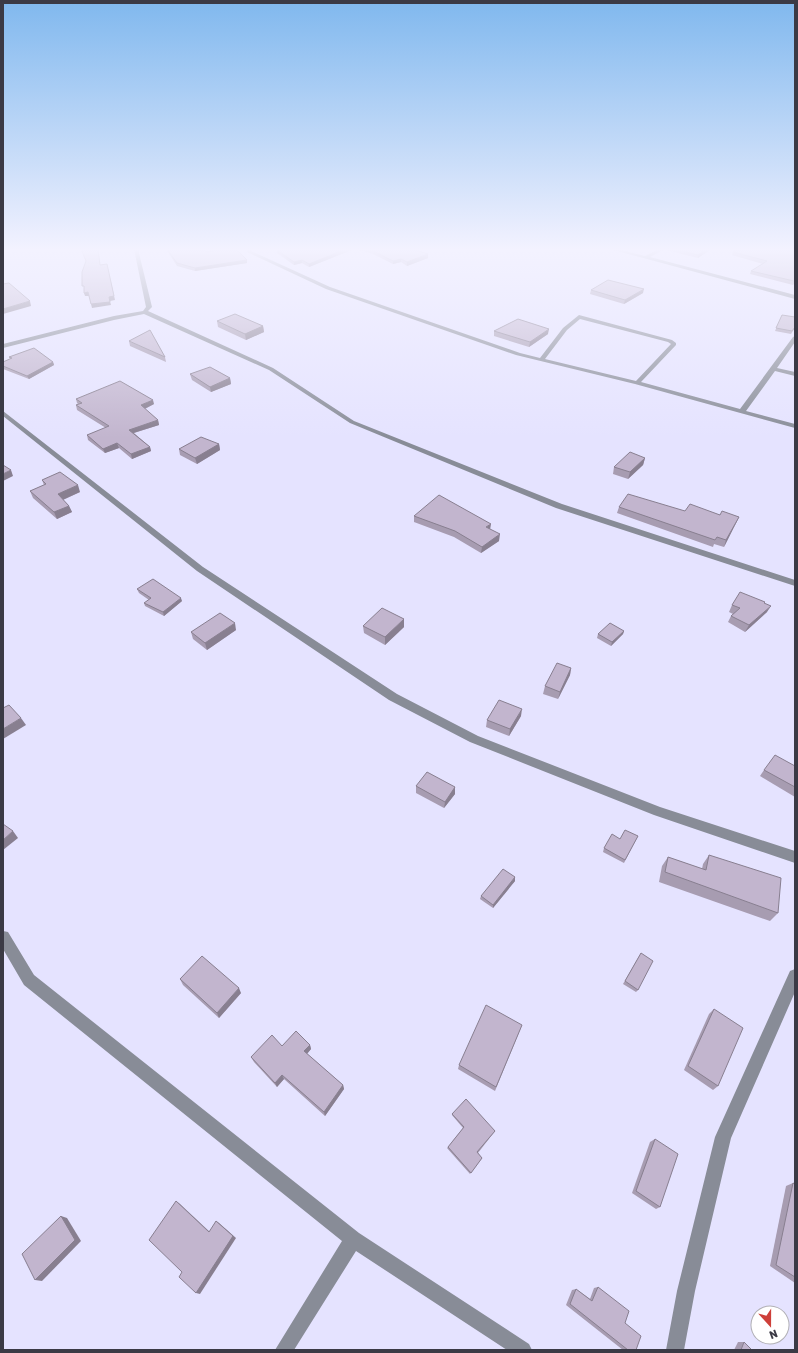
<svg xmlns="http://www.w3.org/2000/svg" width="798" height="1353" viewBox="0 0 798 1353" font-family="Rubik,sans-serif">
  <style>
    .lines { fill: none; stroke-linecap: round; stroke-linejoin: round }
    .minor { fill: #888c97; fill-rule: evenodd }
    .wall { fill: #a79cb1 }
    .shaded-wall { fill: #887f90 }
    .building { fill: #c2b5ce; stroke: #887f90 }
  </style>
  <rect width="100%" height="100%" fill="#e5e3ff"/>
  <g class="lines">
    <g class="minor">
      <polygon points="134,249 138,249 152,307 148,311 273,368 354,421 562,504 795,580 795,586 556,508 350,423 269,370 144,314 114,320 3,348 3,344 114,316 143,311 146,307"/>
      <polygon points="610,249 617,249 645,256 659,249 665,249 650,257 795,295 795,299"/>
      <path d="M249 250 330 287 520 353 540 358 563 328 579 315 672 340 676 343V345L641 382 740 409 793 337 795 336V342L777 368 795 372V376L775 371 746 411 795 424V428L635 384 516 355 326 289 247 252ZM580 319 668 342 671 344 636 381 545 359 567 330Z"/>
      <polygon points="3,411 203,567 397,694 478,736 660,807 795,851 795,863 654,815 470,742 389,700 197,571 3,416"/>
      <polygon points="3,931 8,932 34,975 359,1233 529,1344 532,1350 507,1350 356,1251 294,1350 275,1350 342,1241 24,985 3,949"/>
      <polygon points="795,969 795,992 731,1138 695,1291 684,1350 666,1350 677,1291 715,1137 790,971"/>
    </g>
  </g>
  <g class="wall">
    <polygon points="166,249 204,249 207,252 247,260 247,263 195,271 177,266"/>
    <polygon points="354,249 309,267 302,263 294,265 277,253 277,250"/>
    <polygon points="356,249 417,249 415,250 428,254 428,258 407,266 401,262 393,264 373,254"/>
    <polygon points="666,249 711,249 698,258 666,250"/>
    <polygon points="795,249 795,283 793,285 750,274 751,271 763,264 732,255 733,252"/>
    <polygon points="591,290 643,293 624,304 590,294"/>
    <polygon points="782,315 795,328 791,334 775,331"/>
    <polygon points="217,321 263,326 264,332 246,340 218,327"/>
    <polygon points="494,331 548,334 529,347 494,336"/>
    <polygon points="129,341 165,357 166,362 130,346"/>
    <polygon points="9,357 53,362 54,365 29,379 3,369 3,362 10,359"/>
    <polygon points="190,374 230,378 231,384 211,392 192,380"/>
    <polygon points="76,399 154,404 145,409 158,420 159,425 134,433 150,447 151,451 132,459 119,448 105,453 88,440 87,435 106,428 77,410 76,405 78,404 77,403"/>
    <polygon points="219,444 220,450 197,464 180,455 179,449"/>
    <polygon points="645,458 643,465 628,479 613,474 614,467"/>
    <polygon points="42,480 80,492 63,500 69,506 72,512 57,519 33,498 30,491 44,485"/>
    <polygon points="619,507 685,511 739,517 724,547 714,544 713,547 617,513"/>
    <polygon points="414,516 490,529 499,541 481,553 454,537 414,522"/>
    <polygon points="137,589 182,601 164,616 145,606 144,603 149,600 139,593"/>
    <polygon points="764,603 767,612 745,632 728,622 731,616 733,614 729,612 732,605"/>
    <polygon points="363,626 404,627 385,645 364,633"/>
    <polygon points="236,630 207,650 193,639 191,632"/>
    <polygon points="624,631 623,634 611,646 597,638 598,634"/>
    <polygon points="571,668 570,675 558,699 543,694 545,686"/>
    <polygon points="521,716 509,736 486,727 487,720"/>
    <polygon points="795,766 795,797 760,776 764,770"/>
    <polygon points="416,786 455,787 455,794 444,808 416,793"/>
    <polygon points="638,836 624,863 603,852 604,848 620,839"/>
    <polygon points="709,855 778,913 770,921 659,882 662,866 668,857 702,869 703,864"/>
    <polygon points="515,877 515,881 493,908 480,899 481,896"/>
    <polygon points="641,953 638,990 636,992 623,984"/>
    <polygon points="180,979 241,993 219,1018 183,985"/>
    <polygon points="714,1009 718,1086 713,1090 684,1070 709,1014"/>
    <polygon points="522,1025 495,1091 458,1069 459,1065"/>
    <polygon points="310,1045 311,1049 307,1054 343,1085 344,1089 325,1116 284,1079 277,1087 254,1062 251,1057 282,1046"/>
    <polygon points="452,1114 495,1131 478,1153 482,1158 470,1174 447,1148 448,1147 463,1128 452,1115"/>
    <polygon points="655,1139 660,1207 656,1209 632,1193 650,1142"/>
    <polygon points="793,1183 795,1184 795,1283 770,1266 786,1186"/>
    <polygon points="598,1287 625,1323 636,1350 623,1350 566,1305 572,1290 576,1289 590,1299 594,1288"/>
    <polygon points="738,1342 744,1342 752,1350 734,1350"/>
  </g>
  <g class="shaded-wall">
    <polygon points="346,249 354,249 309,267 309,264"/>
    <polygon points="708,249 711,249 698,258 698,255"/>
    <polygon points="428,254 428,258 407,266 407,262"/>
    <polygon points="401,259 401,262 393,264 393,261"/>
    <polygon points="247,260 247,263 195,271 195,268"/>
    <polygon points="302,260 302,263 294,265 294,262"/>
    <polygon points="107,264 115,300 110,301 111,305 92,308 91,304 109,297"/>
    <polygon points="644,289 643,293 624,304 625,300"/>
    <polygon points="88,292 89,296 85,296 84,293"/>
    <polygon points="30,301 31,306 3,314 3,309"/>
    <polygon points="263,326 264,332 246,340 245,334"/>
    <polygon points="549,329 548,334 529,347 530,342"/>
    <polygon points="53,362 54,365 29,379 27,376"/>
    <polygon points="230,378 231,384 211,392 210,387"/>
    <polygon points="153,400 154,404 142,410 141,405"/>
    <polygon points="158,420 159,425 130,434 129,430"/>
    <polygon points="117,443 119,448 105,453 103,449"/>
    <polygon points="219,444 220,450 197,464 195,458"/>
    <polygon points="150,447 151,451 132,459 131,454"/>
    <polygon points="645,458 643,465 628,479 630,472"/>
    <polygon points="11,470 13,476 3,481 3,474"/>
    <polygon points="78,485 80,492 60,501 58,494"/>
    <polygon points="69,506 72,512 57,519 54,512"/>
    <polygon points="739,517 724,547 726,540"/>
    <polygon points="491,524 490,530 486,527"/>
    <polygon points="500,534 499,541 481,553 482,547"/>
    <polygon points="181,598 182,601 164,616 163,612"/>
    <polygon points="771,606 767,612 745,632 749,625"/>
    <polygon points="404,619 404,627 385,645 385,637"/>
    <polygon points="235,623 236,630 207,650 205,643"/>
    <polygon points="624,631 623,634 611,646 612,642"/>
    <polygon points="571,668 570,675 558,699 560,692"/>
    <polygon points="522,709 521,716 509,736 510,729"/>
    <polygon points="21,718 26,725 3,739 3,729"/>
    <polygon points="455,787 455,794 444,808 445,802"/>
    <polygon points="13,831 18,838 3,850 3,840"/>
    <polygon points="515,877 515,881 493,908 493,905"/>
    <polygon points="239,988 241,993 219,1018 217,1013"/>
    <polygon points="310,1045 311,1049 305,1056 304,1051"/>
    <polygon points="282,1075 284,1079 277,1087 275,1083"/>
    <polygon points="343,1085 344,1089 325,1116 324,1112"/>
    <polygon points="176,1201 180,1204 212,1234 209,1232"/>
    <polygon points="61,1216 67,1218 81,1241 42,1281 35,1280"/>
    <polygon points="216,1221 219,1223 236,1238 200,1294 196,1293"/>
  </g>
  <g class="building">
    <polygon points="81,249 98,249 100,265 107,264 114,296 109,297 110,302 91,304 88,292 84,293 84,286 82,286 82,272 86,261"/>
    <polygon points="167,249 204,249 207,252 222,249 236,249 247,260 195,268 177,263"/>
    <polygon points="281,249 346,249 309,264 302,260 294,262 277,250"/>
    <polygon points="367,249 413,249 428,254 407,262 401,259 393,261 373,251"/>
    <polygon points="675,249 708,249 698,255"/>
    <polygon points="735,249 795,249 795,281 794,281 751,271 767,261 733,252"/>
    <polygon points="608,280 644,289 625,300 591,290"/>
    <polygon points="9,283 30,301 3,309 3,284"/>
    <polygon points="235,314 263,326 245,334 217,321"/>
    <polygon points="782,315 795,317 795,327 792,331 776,328"/>
    <polygon points="518,319 549,329 530,342 494,331"/>
    <polygon points="150,330 165,357 129,341"/>
    <polygon points="34,348 53,362 27,376 3,366 3,362 12,358 9,357"/>
    <polygon points="210,367 230,378 210,387 190,374"/>
    <polygon points="120,381 153,400 141,405 158,420 129,430 150,447 131,454 117,443 103,449 87,435 109,426 76,405 82,403 76,399"/>
    <polygon points="201,437 219,444 195,458 179,449"/>
    <polygon points="630,452 645,458 630,472 614,467"/>
    <polygon points="3,465 11,470 3,474"/>
    <polygon points="60,472 78,485 58,494 69,506 54,512 30,491 46,484 42,480"/>
    <polygon points="628,494 685,511 690,504 720,515 722,511 739,517 726,540 717,537 715,540 619,507"/>
    <polygon points="439,495 491,524 486,527 500,534 482,547 455,531 414,516"/>
    <polygon points="153,579 181,598 163,612 144,603 151,598 137,589"/>
    <polygon points="740,592 765,602 764,603 771,606 749,625 731,616 740,608 732,605"/>
    <polygon points="382,608 404,619 385,637 363,626"/>
    <polygon points="220,613 235,623 205,643 191,632"/>
    <polygon points="610,623 624,631 612,642 598,634"/>
    <polygon points="557,663 571,668 560,692 545,686"/>
    <polygon points="499,700 522,709 510,729 487,720"/>
    <polygon points="9,705 21,718 3,729 3,708"/>
    <polygon points="775,755 795,766 795,787 764,770"/>
    <polygon points="427,772 455,787 445,802 416,786"/>
    <polygon points="3,824 13,831 3,840"/>
    <polygon points="625,830 638,836 625,860 604,848 612,834 620,839"/>
    <polygon points="709,855 781,878 778,913 665,872 668,857 706,870"/>
    <polygon points="503,869 515,877 493,905 481,896"/>
    <polygon points="641,953 653,961 638,990 625,981"/>
    <polygon points="202,956 239,988 217,1013 180,979"/>
    <polygon points="486,1005 522,1025 496,1087 459,1065"/>
    <polygon points="714,1009 743,1028 718,1086 688,1066"/>
    <polygon points="296,1031 310,1045 304,1051 343,1085 324,1112 282,1075 275,1083 251,1057 272,1035 282,1046"/>
    <polygon points="466,1099 495,1131 477,1152 482,1158 471,1173 448,1147 464,1127 452,1114"/>
    <polygon points="655,1139 678,1154 660,1207 636,1191"/>
    <polygon points="793,1183 795,1184 795,1277 776,1265"/>
    <polygon points="176,1201 209,1232 216,1221 233,1236 196,1293 179,1277 182,1272 149,1240"/>
    <polygon points="61,1216 75,1240 35,1280 22,1254"/>
    <polygon points="598,1287 629,1311 625,1323 641,1336 636,1350 628,1350 570,1304 576,1289 592,1301"/>
    <polygon points="744,1342 752,1350 741,1350"/>
  </g>
  <linearGradient id="sky" x2="0" y2="1"><stop stop-color="#80b8ee"/><stop offset="0.57" stop-color="#f3f2ff"/><stop offset="1" stop-color="#f3f2ff" stop-opacity="0"/></linearGradient>
  <rect width="798" height="438" fill="url(#sky)"/>
  <rect width="798" height="1353" fill="none" stroke="#3b3a45" stroke-width="8"/>
  <g transform="translate(770 1325) rotate(159)"><circle r="19" fill="#ffffff" stroke="#b1b0b5"/>
  <path d="M0-3L7 15L0 10L-7 15Z" fill="#ce403a"/>
  <text y="-6" font-size="11" font-weight="bold" text-anchor="middle" fill="#3b3a45">N</text>
  </g>
</svg>
